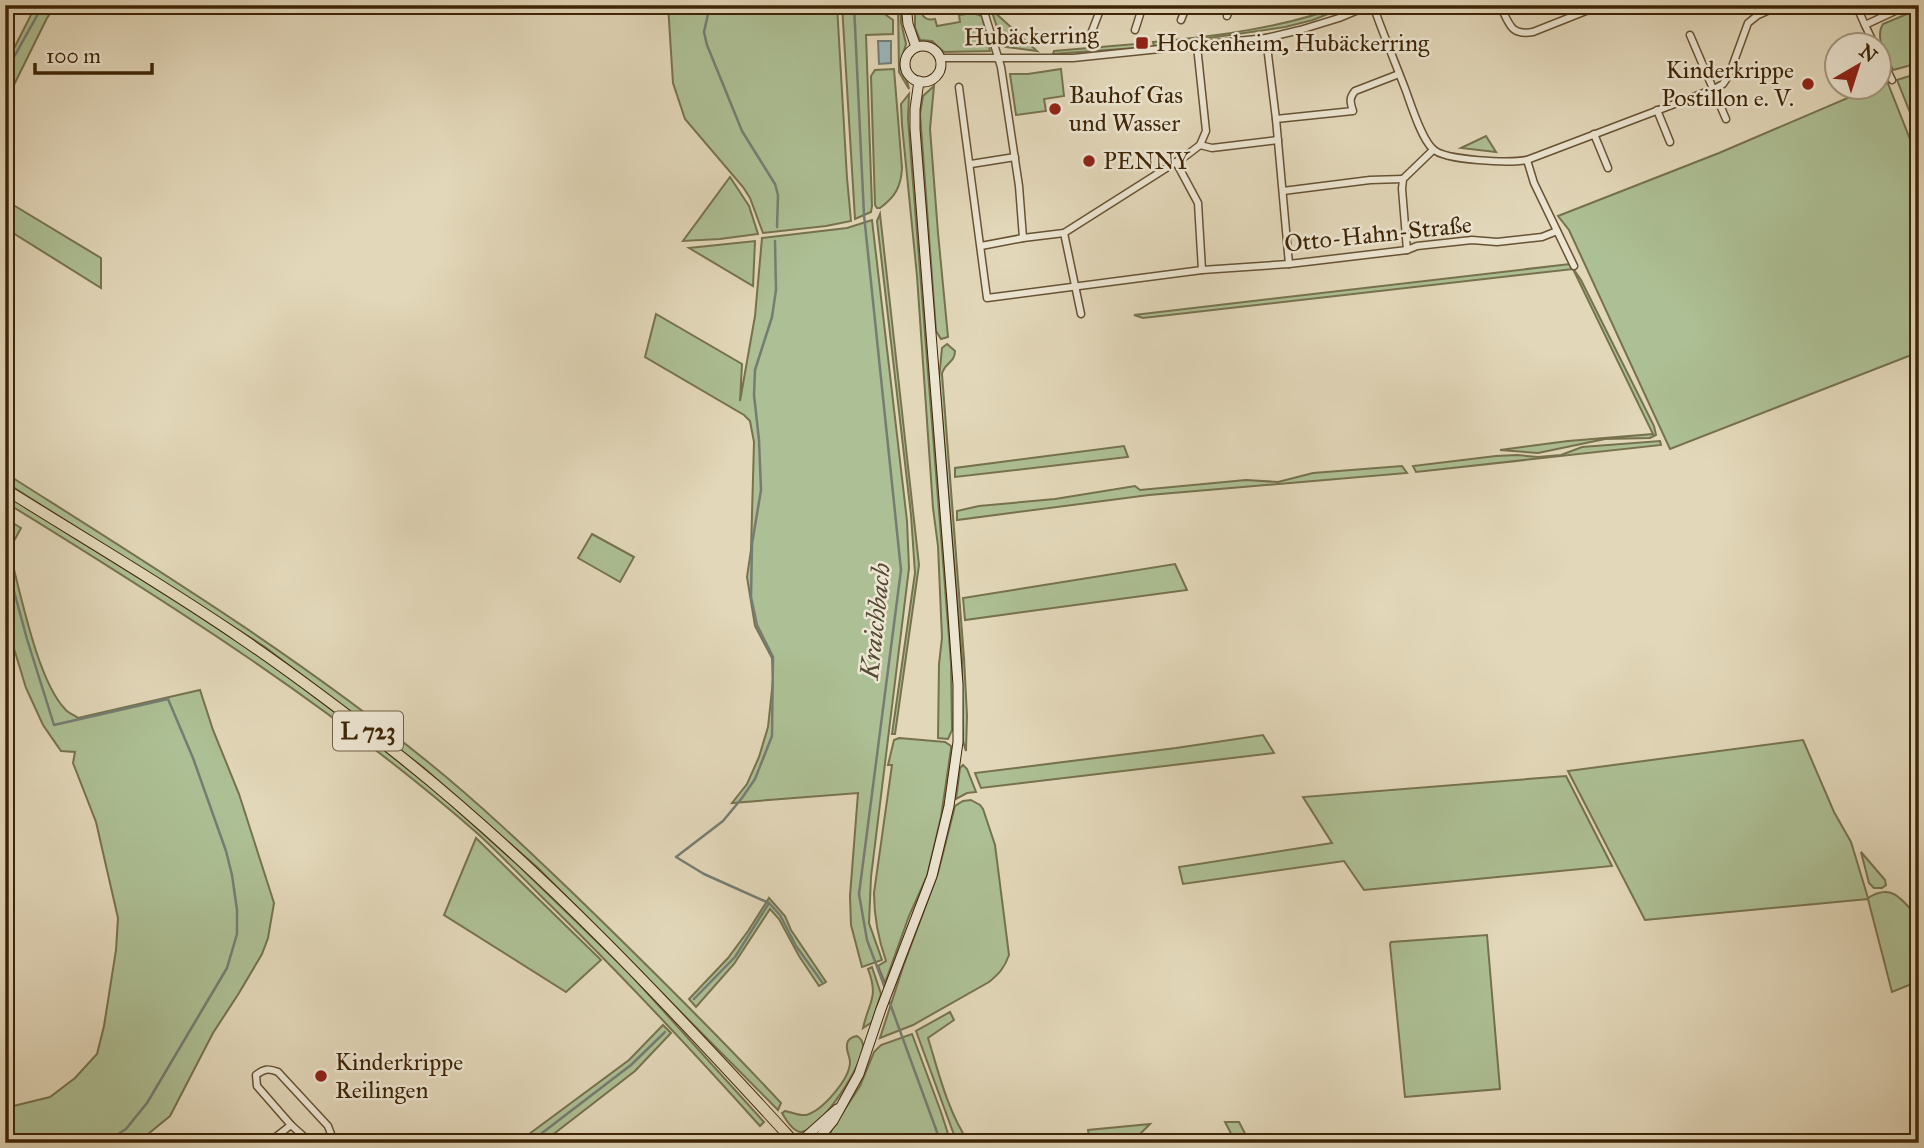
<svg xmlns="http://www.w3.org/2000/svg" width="1924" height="1148" viewBox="0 0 1924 1148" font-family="'IM FELL Great Primer',serif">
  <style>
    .green { fill: #adbf94; stroke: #76724d; stroke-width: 2 }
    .water { fill: #9ab7bb; stroke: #757d73; stroke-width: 2 }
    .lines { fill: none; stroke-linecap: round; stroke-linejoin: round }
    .stream { stroke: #757d73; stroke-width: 2.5 }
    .minor-casing { stroke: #675233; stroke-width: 9 }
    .secondary-casing { stroke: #3e2506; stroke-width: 11 }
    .primary-casing { stroke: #3e2506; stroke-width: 12 }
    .minor { stroke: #ece5d2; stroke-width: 6 }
    .secondary { stroke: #ece5d2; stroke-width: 9 }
    .primary { stroke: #e2d7b9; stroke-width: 10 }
    .poi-dot { fill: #8f2418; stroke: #ece5d2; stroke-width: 2.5 }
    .labels { text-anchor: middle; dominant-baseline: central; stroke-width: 5; stroke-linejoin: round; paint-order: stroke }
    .shield { fill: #ece5d2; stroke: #725f43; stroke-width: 2 }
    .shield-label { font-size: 23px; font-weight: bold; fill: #3e2506 }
    .street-label { font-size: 24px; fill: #3e2506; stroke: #ece5d2 }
    .poi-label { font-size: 24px; fill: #3e2506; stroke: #ece5d2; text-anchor: start }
    .water-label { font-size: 26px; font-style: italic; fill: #554a33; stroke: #ece5d2 }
  </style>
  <rect width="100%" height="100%" fill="#e2d7b9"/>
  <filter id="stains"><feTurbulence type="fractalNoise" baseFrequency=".00286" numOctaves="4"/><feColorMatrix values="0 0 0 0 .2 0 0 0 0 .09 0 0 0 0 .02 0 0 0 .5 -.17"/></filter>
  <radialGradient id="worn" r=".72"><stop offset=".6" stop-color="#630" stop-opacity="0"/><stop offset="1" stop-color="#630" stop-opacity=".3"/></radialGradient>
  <g class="green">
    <polygon points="36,5 55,5 46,20 5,103 5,66"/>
    <polygon points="668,5 837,5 847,178 851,221 826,226 763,233 750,198 743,187 685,119 673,83"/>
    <polygon points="842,5 872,5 893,20 893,34 866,35 872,206 871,212 855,219"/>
    <polygon points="898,5 901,5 901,22 906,44 900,65 907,81 909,89 899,72"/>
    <path d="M915 5H919C922 16 924 21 935 19L937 26 960 22 959 15 973 13 982 16 990 51 944 52 932 41 920 40 915 28Z"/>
    <path d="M1343 5H1350L1313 20 1285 27 1154 46 1153 42C1215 36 1285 28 1343 5Z"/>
    <polygon points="991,9 1037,51 1006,47 1003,45"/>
    <path d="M1919 9V63L1893 70C1887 56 1874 38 1883 24Z"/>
    <polygon points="1135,44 1135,48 1053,54 1054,51"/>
    <path d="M894 69 902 168C901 187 895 197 880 208H877L875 205 871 76 875 70Z"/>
    <polygon points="1061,69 1064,96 1044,99 1046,111 1016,115 1010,74 1028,74"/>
    <polygon points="1919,73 1919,135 1897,80"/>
    <polygon points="1887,81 1919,162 1919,352 1670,449 1569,230 1558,216 1719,153 1871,88 1878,88 1879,84"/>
    <polygon points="934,86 930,129 938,233 948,337 941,339 936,331 920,114 923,96"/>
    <polygon points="909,94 908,119 951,663 952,730 948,739 938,738 939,664 942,638 938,546 933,508 917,276 902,125 901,104"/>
    <polygon points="1486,136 1496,152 1461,148"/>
    <polygon points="730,177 749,206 758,234 720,239 683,241"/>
    <polygon points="5,200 101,258 101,288 5,228"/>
    <polygon points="880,214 919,565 895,734 892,734 915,573 911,515 877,221"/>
    <polygon points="872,220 907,521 909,568 871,877 869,923 882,960 862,967 851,925 850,896 858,793 732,803 747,784 759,757 768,727 773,680 772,658 755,626 747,577 751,550 754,442 750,421 744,415 645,357 656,314 742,364 740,401 755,316 762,238 847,228"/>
    <polygon points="755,241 753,286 689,248"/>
    <polygon points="1570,264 1581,280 1654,426 1656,435 1650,438 1605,439 1538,453 1500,450 1568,441 1653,434 1573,269 1143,318 1134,315"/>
    <path d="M947 344 955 351C955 363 944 363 942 374L964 658 967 716 966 751 963 741 962 660 939 379 942 348Z"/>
    <polygon points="1660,441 1661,445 1416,472 1413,466 1496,456 1517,455 1538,457 1561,455 1582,447"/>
    <polygon points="1124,446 1128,457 955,477 955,468"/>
    <polygon points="1402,466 1407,473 1149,495 957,520 957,511 979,506 1055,499 1135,486 1140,490 1246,480 1278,482 1313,473"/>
    <path d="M5 473C150 565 295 654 428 762 480 804 528 850 577 897 646 964 715 1032 781 1103L778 1110 538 868 424 768 265 647 5 482Z"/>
    <path d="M5 494 188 608 274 666 370 739 439 794 519 866 630 974 764 1122 760 1126C689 1047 617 970 541 896 520 875 499 853 477 833 332 706 169 603 5 502Z"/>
    <path d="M5 518 21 528 9 550C20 590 37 680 65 709 68 713 74 715 78 718L200 690 213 730 239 794 274 903 268 938 262 954 239 993 213 1033 170 1116 137 1143H5V1108L50 1097 75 1078 97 1054 104 1026 116 950 118 918 96 822 73 763 75 752 61 751 43 725 26 688 5 619Z"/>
    <polygon points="592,534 634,557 620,582 578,558"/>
    <polygon points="1175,564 1187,590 965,620 963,598"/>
    <polygon points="1263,735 1274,753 981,788 975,773 1176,748"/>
    <path d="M899 738 945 742 951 746V749L941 817 927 876 909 916 885 983 878 966 886 961C878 938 874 917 874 893L892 765H888L894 740Z"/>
    <path d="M1803 740 1834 812 1851 842 1868 898C1893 882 1903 901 1919 919V981L1892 992 1868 899 1645 920 1568 771Z"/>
    <polygon points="963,765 967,769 976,792 967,793 956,799 960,768"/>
    <polygon points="1566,776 1612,866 1364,890 1344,861 1183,884 1179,867 1332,843 1303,797"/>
    <path d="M971 800 980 805 983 809 995 845 1009 955C1005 967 999 974 989 982L913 1025 880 1038 903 967 938 873 955 806 963 801Z"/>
    <polygon points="476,838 601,960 566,992 444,915"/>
    <polygon points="1861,852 1885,880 1886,885 1882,888 1874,888 1869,883"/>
    <polygon points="769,898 785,916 791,930 826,982 819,986 799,956 779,919 770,909 734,964 696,1007 689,999 728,958 748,931"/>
    <polygon points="1487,935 1500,1089 1405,1097 1390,944 1391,942"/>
    <path d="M872 967 881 994 872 1022 863 1028C869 1001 879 998 868 969Z"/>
    <path d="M950 1012 954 1020 928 1038C939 1074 948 1112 969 1143H957L916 1031Z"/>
    <polygon points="663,1025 671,1033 635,1071 542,1143 517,1143 629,1060"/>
    <polygon points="912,1034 941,1112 951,1143 826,1143 832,1129 860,1086 874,1052 881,1045"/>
    <path d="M857 1036C861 1039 862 1040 863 1045 865 1063 820 1131 801 1132 793 1132 786 1120 782 1113L785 1111C792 1112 799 1116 806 1115 822 1111 850 1079 850 1062 850 1055 844 1049 848 1041 851 1037 853 1037 857 1036Z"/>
    <polygon points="1225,1122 1239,1122 1250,1143 1236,1143"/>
    <polygon points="1150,1124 1131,1143 1090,1143 1088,1130"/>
  </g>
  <polygon class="water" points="878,41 891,41 891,63 879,64"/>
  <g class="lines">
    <g class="stream">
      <polyline points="710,5 704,32 707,45 742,131 775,184 778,195 777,227"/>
      <polyline points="854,5 864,215 901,570 859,894 867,940 885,988"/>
      <polyline points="5,73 43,5"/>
      <polyline points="5,558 27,639 54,725 168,699 193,758 226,851 232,875 237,910 237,934 227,968 147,1103 126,1129 104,1143"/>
      <polyline points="769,903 704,874 676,857 723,821 742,798 755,779 772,736 773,657 757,625 751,597 752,544 761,490 759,440 754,395 755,370 772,317 776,290 775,241"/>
      <polyline points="888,998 941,1143"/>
      <polyline points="694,999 735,957 769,903 780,915 796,946 822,982"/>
      <polyline points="529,1143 631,1065 665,1032"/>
    </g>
    <defs>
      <g id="minor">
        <polyline points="982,5 1001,67 1019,186 1023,238 1064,233 1187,155 1200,145 1206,131 1197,46"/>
        <path d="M1373 5C1383 34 1395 62 1406 91 1411 105 1422 140 1433 149 1445 161 1510 163 1527 160L1714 89 1723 84 1729 75 1748 23 1758 15 1781 5"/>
        <path d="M1500 5C1509 23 1510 36 1533 32L1601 5"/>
        <polyline points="1856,5 1865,25 1908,5"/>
        <polyline points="1274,9 1275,5"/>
        <polyline points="1227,16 1231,5"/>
        <polyline points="1181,20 1187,5"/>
        <polyline points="1865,25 1875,46"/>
        <polyline points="1135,30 1143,5"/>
        <polyline points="1092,31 1102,5"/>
        <polyline points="1690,35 1726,119"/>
        <polyline points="1266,38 1276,119 1289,264"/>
        <polyline points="1878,52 1892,80"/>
        <polyline points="939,58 1073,58 1266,38 1300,30 1339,18 1370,5"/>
        <polyline points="959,87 987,298 1202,270 1289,264 1407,250 1417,246 1472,240 1497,242 1542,237 1557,231"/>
        <polyline points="1657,110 1670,142"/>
        <path d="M1276 119 1353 111C1350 102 1349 98 1355 91L1399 74"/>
        <polyline points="1594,134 1608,168"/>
        <polyline points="1200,145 1212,148 1278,140"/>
        <polyline points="1527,160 1534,183 1574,266"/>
        <polyline points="1176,162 1198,203 1202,270"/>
        <polyline points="971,164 1015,157"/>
        <polyline points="1283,191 1370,180 1403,179"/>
        <polyline points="1064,233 1081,314"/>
        <polyline points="981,246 1023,238"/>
        <polyline points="1407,250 1402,189 1403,179 1433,150"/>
        <polyline points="268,1143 291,1125"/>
        <path d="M311 1143 291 1125 257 1086 256 1075C264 1069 268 1068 278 1072L328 1126 331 1134 329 1141 326 1143"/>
      </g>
      <g id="secondary">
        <polyline points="906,5 908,24 916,47"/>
        <circle cx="923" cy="64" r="18"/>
        <polyline points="799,1143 837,1109"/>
        <polyline points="815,1143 833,1121 859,1074 881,1009 932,876 949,806 958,742 958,685 952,601 915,129 915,109 919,81"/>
      </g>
      <path id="primary" d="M5 489C83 538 162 584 238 636 291 672 344 712 395 752 541 868 669 1005 795 1143"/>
    </defs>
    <use href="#minor" class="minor-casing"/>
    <use href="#secondary" class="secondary-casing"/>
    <use href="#primary" class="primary-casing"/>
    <use href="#minor" class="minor"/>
    <use href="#secondary" class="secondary"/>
    <use href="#primary" class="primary"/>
  </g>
  <g class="poi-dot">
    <rect x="1135" y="36" width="14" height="14" rx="3.5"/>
    <circle cx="1808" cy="84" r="7"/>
    <circle cx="1055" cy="109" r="7"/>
    <circle cx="1089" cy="161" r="7"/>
    <circle cx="321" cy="1076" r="7"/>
  </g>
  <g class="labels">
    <rect class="shield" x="333" y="711.5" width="70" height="39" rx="5"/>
    <g class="shield-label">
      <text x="368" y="731">L 723</text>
    </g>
    <g class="street-label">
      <text transform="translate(1031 36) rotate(-1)">Hubäckerring</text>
      <text transform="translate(1378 234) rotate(-6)">Otto-Hahn-Straße</text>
    </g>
    <g class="poi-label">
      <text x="1156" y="43">Hockenheim, Hubäckerring</text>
      <text x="1794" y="70" text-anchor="end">Kinderkrippe<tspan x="1794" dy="28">Postillon e. V.</tspan></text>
      <text x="1069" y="95">Bauhof Gas<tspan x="1069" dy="28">und Wasser</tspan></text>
      <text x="1103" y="161">PENNY</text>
      <text x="335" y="1062">Kinderkrippe<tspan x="335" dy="28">Reilingen</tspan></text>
    </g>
    <g class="water-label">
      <text transform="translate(875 621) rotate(-84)">Kraichbach</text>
    </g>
  </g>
  <rect width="1924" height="1148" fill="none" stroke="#e2d7b9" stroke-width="28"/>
  <rect x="7" y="7" width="1910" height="1134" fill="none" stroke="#3e2506" stroke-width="3.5"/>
  <rect x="14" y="14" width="1896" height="1120" fill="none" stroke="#3e2506" stroke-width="2"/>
  <g transform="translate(1858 66) rotate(39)"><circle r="33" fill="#ece5d2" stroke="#a69880" stroke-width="2"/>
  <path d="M0-5L12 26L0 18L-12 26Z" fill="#8f2418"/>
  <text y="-10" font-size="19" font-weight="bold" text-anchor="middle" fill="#3e2506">N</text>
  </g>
  <path d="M35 63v10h117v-10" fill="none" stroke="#3e2506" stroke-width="3.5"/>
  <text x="46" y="63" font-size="21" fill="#3e2506" stroke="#ece5d2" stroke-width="5" paint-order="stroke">100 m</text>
  <rect width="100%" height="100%" filter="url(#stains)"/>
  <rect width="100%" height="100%" fill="url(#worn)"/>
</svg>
